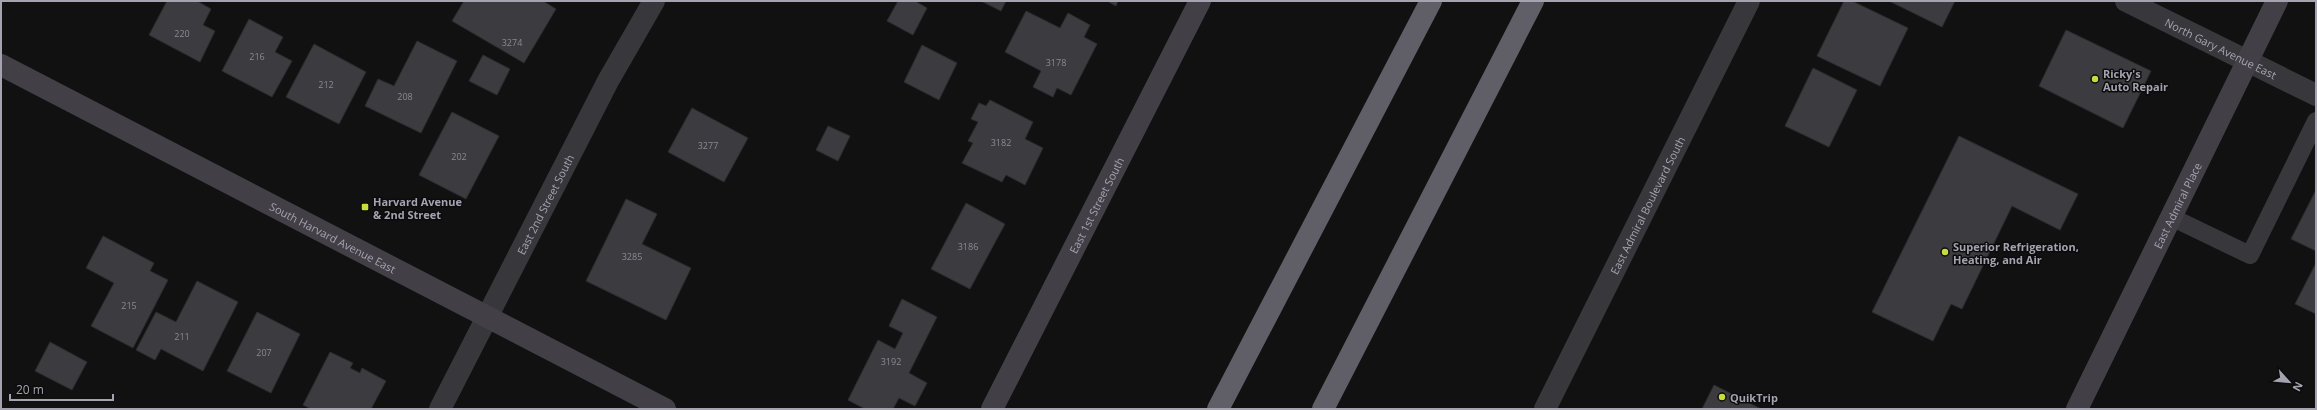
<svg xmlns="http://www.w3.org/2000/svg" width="2317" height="410" viewBox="0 0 2317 410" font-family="'Open Sans',sans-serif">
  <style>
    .building { fill: #3c3b3f; stroke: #2c2b2e }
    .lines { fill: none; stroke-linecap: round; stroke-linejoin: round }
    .lane { stroke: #38373b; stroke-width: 18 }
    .street { stroke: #38373b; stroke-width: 22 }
    .secondary { stroke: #424046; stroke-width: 22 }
    .highway { stroke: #605f67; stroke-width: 22 }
    .poi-dot { fill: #c8dc3e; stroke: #0c0c0d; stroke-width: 1.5 }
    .labels { text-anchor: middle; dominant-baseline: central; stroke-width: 3; stroke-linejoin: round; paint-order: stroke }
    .number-label { font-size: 9px; fill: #8c8994 }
    .street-label { font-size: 11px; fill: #a6a3b1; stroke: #0c0c0d }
    .poi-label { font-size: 11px; font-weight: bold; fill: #a6a3b1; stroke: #0c0c0d; text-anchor: start }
  </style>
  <rect width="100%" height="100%" fill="#111112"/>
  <g class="building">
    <polygon points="167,1 197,1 211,9 203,25 215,31 200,62 149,35"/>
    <polygon points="464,1 543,1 556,9 524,63 452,21"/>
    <polygon points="898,1 915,1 927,8 913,35 887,21"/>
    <polygon points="981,1 1006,1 1001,11"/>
    <polygon points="1107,1 1118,1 1116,6"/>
    <polygon points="1844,1 1852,1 1908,28 1880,86 1817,56"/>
    <polygon points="1889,1 1955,1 1942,27"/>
    <polygon points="1026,11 1060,28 1068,13 1090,25 1084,37 1097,44 1071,95 1057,88 1053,97 1033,87 1041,71 1005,52"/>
    <polygon points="249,19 283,37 275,52 292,61 272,97 222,71"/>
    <polygon points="2066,30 2151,71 2123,128 2039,86"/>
    <polygon points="417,41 457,61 421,133 365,106 378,79 394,86"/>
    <polygon points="314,44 366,72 339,124 286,97"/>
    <polygon points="922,45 957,63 939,100 904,82"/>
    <polygon points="483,55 510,69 497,95 469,81"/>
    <polygon points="1813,68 1857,90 1829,147 1785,126"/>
    <polygon points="990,100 1033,122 1025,139 1043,148 1025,185 1006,175 1002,182 962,163 973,143 968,141 978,122 971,119 979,103 986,106"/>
    <polygon points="692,108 748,138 724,182 668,152"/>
    <polygon points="452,112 499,136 466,199 419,175"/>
    <polygon points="828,126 850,136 838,161 816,150"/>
    <polygon points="1959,136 2078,194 2060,230 2012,206 1962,309 1951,304 1933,341 1872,312"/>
    <polygon points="2316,190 2316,251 2291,239"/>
    <polygon points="626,199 657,214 642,244 691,268 666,320 586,281"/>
    <polygon points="966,203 1005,224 970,289 931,269"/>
    <polygon points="103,236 154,263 150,271 168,280 133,348 91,326 114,283 86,268"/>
    <polygon points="2316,263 2316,314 2295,304"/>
    <polygon points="197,281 238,302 203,371 161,349 155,360 136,350 156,312 176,322"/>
    <polygon points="902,299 937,317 909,373 927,383 915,406 899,398 893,409 865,409 848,400 878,340 895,349 903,333 889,326"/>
    <polygon points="257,312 300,334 271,393 227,371"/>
    <polygon points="50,342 87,362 72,390 35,371"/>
    <polygon points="330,352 353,363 350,368 360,373 362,368 386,381 371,409 311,409 303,405"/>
    <polygon points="1714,385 1761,409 1702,409"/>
  </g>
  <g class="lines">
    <polyline class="lane" points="2171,217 2250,255 2316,121"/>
    <g class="street">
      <path id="s1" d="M2126 1 2316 95"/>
      <path id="s2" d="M440 409 608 81 654 1"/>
      <path id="s3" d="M1545 409 1749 1"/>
    </g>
    <g class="secondary">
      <path id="s4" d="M1 65 665 409"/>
      <path id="s5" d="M992 409 1200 1"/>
      <path id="s6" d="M2077 409 2277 1"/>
    </g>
    <g class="highway">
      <polyline points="1218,409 1431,1"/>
      <polyline points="1323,409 1533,1"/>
    </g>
  </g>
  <g class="poi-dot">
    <circle cx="2095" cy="79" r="4"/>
    <rect x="361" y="203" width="8" height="8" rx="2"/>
    <circle cx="1945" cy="252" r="4"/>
    <circle cx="1722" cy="397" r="4"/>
  </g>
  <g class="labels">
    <g class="number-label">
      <text x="182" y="33">220</text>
      <text x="512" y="42">3274</text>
      <text x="257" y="56">216</text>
      <text x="1056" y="62">3178</text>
      <text x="326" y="84">212</text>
      <text x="405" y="96">208</text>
      <text x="1001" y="142">3182</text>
      <text x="708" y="145">3277</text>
      <text x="459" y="156">202</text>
      <text x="968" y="246">3186</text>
      <text x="632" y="256">3285</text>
      <text x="129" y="305">215</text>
      <text x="182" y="336">211</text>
      <text x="264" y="352">207</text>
      <text x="891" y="361">3192</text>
    </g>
    <g class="street-label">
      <text stroke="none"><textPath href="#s1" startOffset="106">North Gary Avenue East</textPath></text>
      <text stroke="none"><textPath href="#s2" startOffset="230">East 2nd Street South</textPath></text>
      <text stroke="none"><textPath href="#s5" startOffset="229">East 1st Street South</textPath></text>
      <text stroke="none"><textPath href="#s3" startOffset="228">East Admiral Boulevard South</textPath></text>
      <text stroke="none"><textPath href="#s6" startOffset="227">East Admiral Place</textPath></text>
      <text stroke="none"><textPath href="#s4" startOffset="374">South Harvard Avenue East</textPath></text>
    </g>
    <g class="poi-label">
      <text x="2103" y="73">Ricky's<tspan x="2103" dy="13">Auto Repair</tspan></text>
      <text x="373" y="201">Harvard Avenue<tspan x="373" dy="13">&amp; 2nd Street</tspan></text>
      <text x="1953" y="246">Superior Refrigeration,<tspan x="1953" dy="13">Heating, and Air</tspan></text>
      <text x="1730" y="397">QuikTrip</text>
    </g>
  </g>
  <rect width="2317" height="410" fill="none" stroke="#a6a3b1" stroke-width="4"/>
  <g transform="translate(2289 382) rotate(117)" stroke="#0c0c0d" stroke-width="3" paint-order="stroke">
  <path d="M0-3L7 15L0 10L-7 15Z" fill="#a6a3b1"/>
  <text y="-6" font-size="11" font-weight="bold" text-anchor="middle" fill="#a6a3b1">N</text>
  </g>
  <path d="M10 394v6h103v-6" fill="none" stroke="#a6a3b1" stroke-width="2"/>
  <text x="16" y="394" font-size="12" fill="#a6a3b1" stroke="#0c0c0d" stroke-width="3" paint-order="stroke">20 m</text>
</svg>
